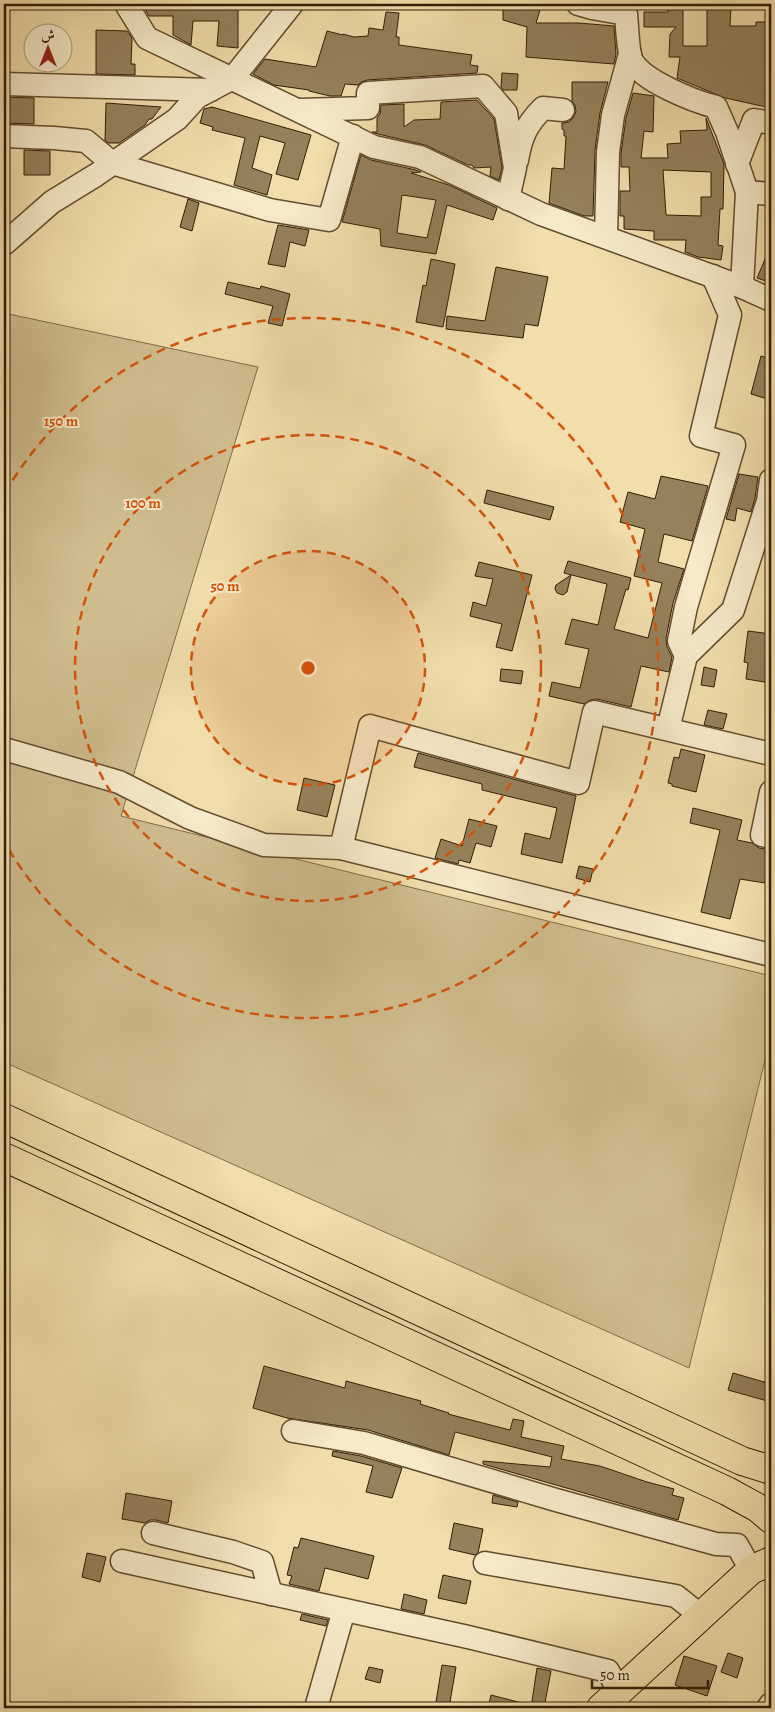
<svg xmlns="http://www.w3.org/2000/svg" width="775" height="1712" viewBox="0 0 775 1712" font-family="Alegreya,Amiri,serif">
  <style>
    .green { fill: #d0bd8f; stroke: #806d4a }
    .building { fill: #95815b; stroke: #311d04; fill-rule: evenodd }
    .lines { fill: none; stroke-linecap: round; stroke-linejoin: round }
    .minor-casing { stroke: #614d2e; stroke-width: 25 }
    .major-casing { stroke: #311d04; stroke-width: 30 }
    .minor { stroke: #f6eac9; stroke-width: 22 }
    .major { stroke: #f1deac; stroke-width: 28 }
    .ring { fill: none; stroke: #d6530b; stroke-width: 2.5; stroke-dasharray: 9 6 }
    .centre { fill: #d6530b; stroke: #f6eac9; stroke-width: 2.5 }
    .ring-label { font-size: 15px; text-anchor: middle; font-weight: bold; fill: #d6530b; stroke: #f6eac9; stroke-width: 4; stroke-linejoin: round; paint-order: stroke }
  </style>
  <rect width="100%" height="100%" fill="#f1deac"/>
  <filter id="stains"><feTurbulence type="fractalNoise" baseFrequency=".004" numOctaves="4"/><feColorMatrix values="0 0 0 0 .2 0 0 0 0 .09 0 0 0 0 .02 0 0 0 .5 -.17"/></filter>
  <radialGradient id="worn" r=".72"><stop offset=".6" stop-color="#630" stop-opacity="0"/><stop offset="1" stop-color="#630" stop-opacity=".3"/></radialGradient>
  <polygon class="green" points="4,313 258,367 121,816 771,976 771,1036 689,1368 4,1062"/>
  <g class="building">
    <polygon points="142,4 238,4 238,48 217,46 219,21 193,21 191,45 173,35 173,16 149,16"/>
    <polygon points="508,4 542,4 536,23 579,23 614,26 616,54 614,64 526,57 527,27 503,20 503,8 507,9"/>
    <polygon points="668,4 683,4 683,46 707,46 707,5 731,6 730,26 756,26 756,22 771,22 771,108 725,98 677,78 680,57 669,57 670,34 676,27 644,27 644,12 668,12"/>
    <polygon points="386,12 399,13 396,37 399,37 399,45 472,55 470,65 478,66 477,73 367,80 361,82 358,85 345,84 341,96 330,96 309,91 309,90 274,85 253,74 265,59 316,67 327,31 343,35 343,34 354,37 368,36 369,28 383,30"/>
    <polygon points="96,30 127,31 132,38 131,64 135,64 135,75 96,74"/>
    <polygon points="502,73 518,74 517,90 503,90 501,87"/>
    <polygon points="572,82 608,82 600,113 595,150 593,216 584,216 549,203 552,168 564,169 566,136 564,136 564,130 562,129 562,123 569,122 573,118 576,112 575,105 572,101"/>
    <path d="M633 93 654 96 653 132 644 131 641 158H668L667 144 681 143 680 131 707 130 706 118 724 164 723 209H720L718 245 723 246 721 260 698 257 685 252 686 240H654V231L624 229V216H620V191H630L629 167H621V153L626 118ZM663 170 711 172V197H701V216L666 215Z"/>
    <polygon points="4,97 34,98 34,124 4,123"/>
    <polygon points="477,100 494,119 502,168 499,180 490,176 491,167 474,168 472,165 468,165 425,145 378,134 372,132 377,132 377,118 380,114 381,105 404,104 404,127 414,120 440,119 441,102"/>
    <polygon points="106,103 161,107 152,119 149,119 145,125 119,143 108,143 105,140"/>
    <polygon points="212,107 311,135 298,180 276,174 285,143 260,136 252,168 272,175 267,195 234,185 245,138 212,130 213,127 200,123 204,109"/>
    <polygon points="24,150 50,151 50,175 24,175"/>
    <path d="M361 155 371 160 416 170 421 172 411 173 449 185 497 208 493 220 447 205 436 254 381 246 380 229 342 222ZM402 195 436 200 427 238 397 233Z"/>
    <polygon points="188,199 199,203 192,231 180,227"/>
    <polygon points="278,225 309,230 305,246 290,242 285,267 268,264"/>
    <polygon points="771,245 771,283 757,278"/>
    <polygon points="431,259 455,264 443,327 416,322 423,285 426,286"/>
    <polygon points="496,267 548,277 538,326 525,324 523,338 446,329 447,316 485,321"/>
    <polygon points="228,282 260,289 261,286 290,294 282,326 268,323 273,306 225,294"/>
    <polygon points="761,356 771,359 771,400 751,394"/>
    <polygon points="739,474 758,477 755,498 751,512 737,508 735,521 726,519"/>
    <polygon points="661,476 708,486 692,541 664,534 658,562 684,569 673,603 666,638 667,647 672,657 669,672 641,666 631,707 597,699 590,700 584,704 549,696 552,682 580,688 589,649 565,644 572,619 598,625 607,584 564,573 568,561 631,578 628,590 626,589 614,629 648,638 662,583 634,576 645,529 620,522 628,492 655,499"/>
    <polygon points="487,490 554,507 550,520 484,503"/>
    <polygon points="479,562 532,575 512,651 496,647 502,624 470,616 473,602 486,606 493,579 475,576"/>
    <polygon points="571,575 567,592 563,595 557,593 555,589 556,585"/>
    <polygon points="748,631 771,634 771,683 746,679 748,663 744,662"/>
    <polygon points="704,667 717,670 714,687 701,685"/>
    <polygon points="501,669 523,671 521,684 500,681"/>
    <polygon points="708,710 727,714 723,729 704,725"/>
    <polygon points="681,749 705,755 696,792 672,786 672,784 668,783 674,757 679,758"/>
    <polygon points="418,753 576,796 562,863 521,854 525,833 550,839 557,808 482,790 482,784 414,767"/>
    <polygon points="304,778 335,785 327,817 297,810"/>
    <polygon points="693,808 742,820 737,840 752,843 759,848 771,850 771,884 740,879 730,919 701,912 720,830 690,823"/>
    <polygon points="469,819 497,826 491,847 476,843 470,863 459,860 458,864 435,858 441,839 462,846"/>
    <polygon points="579,866 593,869 590,882 576,878"/>
    <polygon points="264,1366 345,1388 346,1381 421,1401 420,1404 449,1413 448,1414 510,1430 513,1419 524,1421 521,1437 564,1446 561,1459 600,1466 647,1482 674,1489 672,1495 684,1498 678,1520 483,1464 483,1461 550,1467 552,1457 455,1432 449,1455 368,1430 287,1418 253,1408"/>
    <polygon points="733,1373 771,1384 771,1402 728,1390"/>
    <polygon points="333,1451 361,1456 402,1468 392,1498 366,1492 373,1466 332,1456"/>
    <polygon points="126,1493 172,1501 168,1523 156,1520 150,1520 145,1523 122,1519"/>
    <polygon points="493,1495 518,1502 517,1507 492,1503"/>
    <polygon points="454,1523 483,1529 478,1553 475,1555 449,1549"/>
    <polygon points="301,1538 374,1556 368,1579 325,1568 319,1591 289,1584 292,1576 287,1575 294,1547 298,1548"/>
    <polygon points="87,1553 106,1557 100,1582 82,1577"/>
    <polygon points="443,1575 471,1581 466,1604 438,1598"/>
    <polygon points="404,1594 427,1600 424,1614 401,1609"/>
    <polygon points="302,1614 328,1620 326,1626 300,1620"/>
    <polygon points="728,1653 743,1658 737,1678 721,1672"/>
    <polygon points="684,1656 717,1666 707,1696 675,1685"/>
    <polygon points="442,1665 456,1667 449,1708 435,1708"/>
    <polygon points="369,1667 383,1670 380,1683 365,1679"/>
    <polygon points="537,1668 551,1671 544,1708 531,1708"/>
    <polygon points="491,1695 526,1704 526,1708 488,1708"/>
  </g>
  <g class="lines">
    <defs>
      <g id="minor">
        <polyline points="126,4 147,38 374,147 420,157 541,214 742,287 771,300"/>
        <path d="M578 4 592 8 626 14C627 24 628 54 632 61 643 81 693 101 716 107L727 132 747 192 742 287"/>
        <polyline points="4,84 211,90"/>
        <polyline points="300,110 368,108 368,93 483,86 506,113 515,168 508,199"/>
        <polyline points="4,136 54,138 86,141 112,163 270,210 329,220 353,136"/>
        <path d="M517 160C521 137 526 125 543 108L563 110"/>
        <polyline points="737,164 754,120 771,123"/>
        <polyline points="747,192 771,194"/>
        <polyline points="606,237 608,152 613,115 630,54"/>
        <polyline points="4,244 52,202 96,175 177,119 197,97 233,78 292,4"/>
        <polyline points="686,656 679,641 686,607 734,445 701,436 730,315 713,276"/>
        <polyline points="668,729 686,656 733,610 768,501 771,480"/>
        <polyline points="4,749 119,782 190,818 264,845 341,848 771,955"/>
        <polyline points="771,792 762,835 771,837"/>
        <polyline points="341,848 370,726 578,783 594,712 771,754"/>
        <polyline points="293,1431 364,1443 556,1500 716,1544 737,1545 751,1570"/>
        <polyline points="153,1533 233,1552 262,1562 271,1594"/>
        <polyline points="122,1561 468,1637 608,1671 619,1691"/>
        <polyline points="485,1563 676,1596 701,1616"/>
        <polyline points="316,1708 344,1610"/>
        <polyline points="768,1708 771,1704"/>
      </g>
      <g id="major">
        <polyline points="4,1118 742,1461 771,1470"/>
        <polyline points="4,1157 727,1491 758,1508 771,1519"/>
        <polyline points="601,1708 751,1570 771,1561"/>
      </g>
    </defs>
    <use href="#minor" class="minor-casing"/>
    <use href="#major" class="major-casing"/>
    <use href="#minor" class="minor"/>
    <use href="#major" class="major"/>
  </g>
  <circle cx="308" cy="668" r="117" fill="#d6530b" fill-opacity=".12"/>
  <g class="ring">
    <circle cx="308" cy="668" r="117"/>
    <circle cx="308" cy="668" r="233"/>
    <path d="M5 493A350 350 0 1 1 5 843"/>
  </g>
  <circle cx="308" cy="668" r="8" class="centre"/>
  <g class="ring-label">
    <text x="61" y="426">150 m</text>
    <text x="143" y="508">100 m</text>
    <text x="225" y="591">50 m</text>
  </g>
  <rect width="775" height="1712" fill="none" stroke="#f1deac" stroke-width="20"/>
  <rect x="5" y="5" width="765" height="1702" fill="none" stroke="#311d04" stroke-width="2.5"/>
  <rect x="10" y="10" width="755" height="1692" fill="none" stroke="#311d04"/>
  <g transform="translate(48 48)"><circle r="24" fill="#f6eac9" stroke="#a7987a"/>
  <path d="M0-4L9 19L0 12L-9 19Z" fill="#8f2418"/>
  <text y="-8" font-size="14" font-weight="bold" text-anchor="middle" fill="#311d04">ش</text>
  </g>
  <path d="M592 1680v8h116v-8" fill="none" stroke="#311d04" stroke-width="2.5"/>
  <text x="600" y="1680" font-size="15" fill="#311d04" stroke="#f6eac9" stroke-width="4" paint-order="stroke">50 m</text>
  <rect width="100%" height="100%" filter="url(#stains)"/>
  <rect width="100%" height="100%" fill="url(#worn)"/>
</svg>
